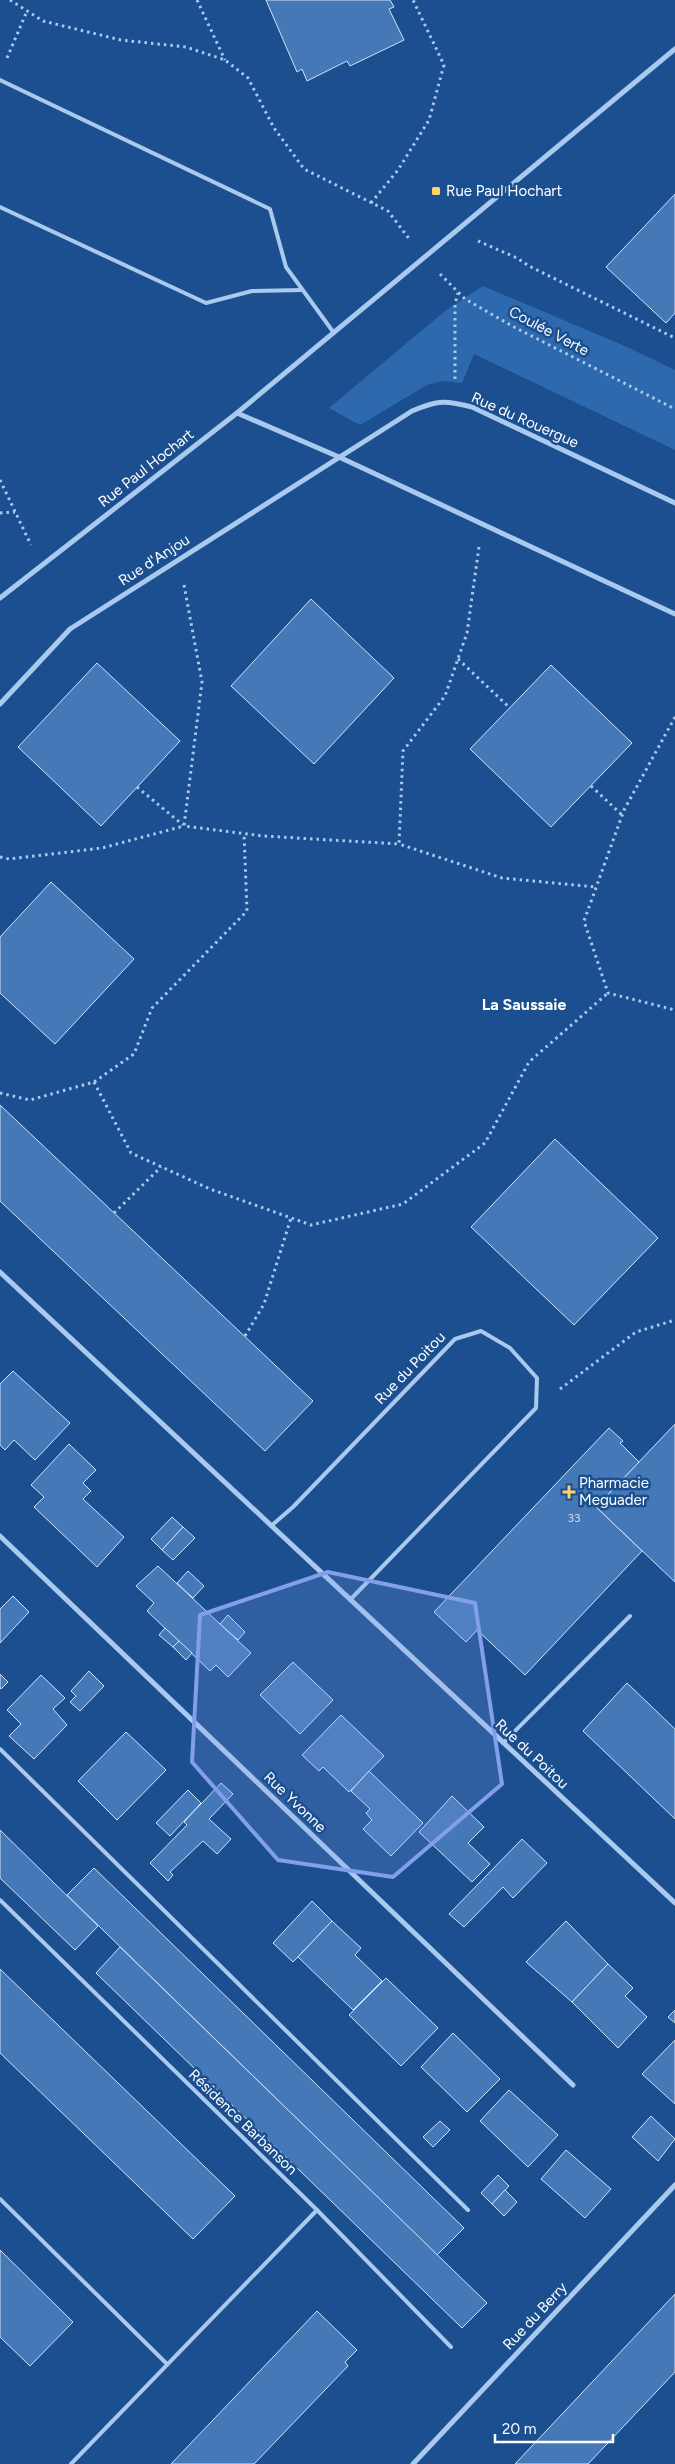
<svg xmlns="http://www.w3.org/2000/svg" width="675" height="2464" viewBox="0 0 675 2464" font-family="Figtree,sans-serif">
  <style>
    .green { fill: #2e69ad }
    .building { fill: #4478b7; stroke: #cfe3fa }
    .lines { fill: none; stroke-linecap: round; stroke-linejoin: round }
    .path { stroke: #a9c9ee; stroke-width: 3; stroke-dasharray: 2.5 4; stroke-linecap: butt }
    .service { stroke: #a9c9ee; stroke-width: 4 }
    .minor { stroke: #a9c9ee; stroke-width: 5 }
    .marked { fill: #839eea; fill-opacity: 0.2; stroke: #839eea; stroke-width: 4; stroke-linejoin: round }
    .poi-dot { fill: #ffd166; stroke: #1b4f8f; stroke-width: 2 }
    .labels { text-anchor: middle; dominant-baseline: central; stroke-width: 5; stroke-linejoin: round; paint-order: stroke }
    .number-label { font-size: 12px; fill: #d0dded }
    .poi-label { font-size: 15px; fill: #fff; stroke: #1b4f8f; text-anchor: start }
    .street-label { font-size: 15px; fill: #fff; stroke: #1b4f8f }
    .neighbourhood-label { font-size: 16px; font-weight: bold; fill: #fff; stroke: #1b4f8f }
  </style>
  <rect width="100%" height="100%" fill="#1b4f8f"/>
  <polygon class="green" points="483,286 627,347 675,370 675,450 474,354 462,383 442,381 427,385 360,425 329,408 445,311"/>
  <g class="building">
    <polygon points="266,0 390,0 394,7 389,9 404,40 350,66 347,61 307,81 302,69 297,72"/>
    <polygon points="675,194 675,313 666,323 606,267"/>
    <polygon points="311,599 394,678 314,764 231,686"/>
    <polygon points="97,663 180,741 101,826 18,747"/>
    <polygon points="551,665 632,743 551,827 470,749"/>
    <polygon points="51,882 134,959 55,1044 0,993 0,937"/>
    <polygon points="0,1105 313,1401 265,1451 0,1201"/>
    <polygon points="555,1139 658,1238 574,1325 471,1227"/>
    <polygon points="13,1371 70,1423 35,1460 14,1440 5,1450 0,1445 0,1384"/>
    <polygon points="675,1424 675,1582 596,1507"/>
    <polygon points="609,1428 623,1441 620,1443 639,1462 596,1507 642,1551 525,1675 477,1630 466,1642 434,1612"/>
    <polygon points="69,1444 96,1470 83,1483 91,1491 83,1499 124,1537 97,1567 34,1507 44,1497 31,1485"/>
    <polygon points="172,1517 183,1527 162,1550 151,1539"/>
    <polygon points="183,1527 195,1538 173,1560 162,1550"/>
    <polygon points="158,1566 251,1653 228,1677 216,1665 210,1671 147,1611 154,1603 136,1586"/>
    <polygon points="188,1571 204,1586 193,1598 177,1583"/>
    <polygon points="13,1596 29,1612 0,1643 0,1609"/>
    <polygon points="228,1615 245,1632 238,1640 220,1624"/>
    <polygon points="165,1628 179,1641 173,1647 159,1635"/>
    <polygon points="179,1641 192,1653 186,1660 173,1647"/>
    <polygon points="293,1662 333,1700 300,1734 260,1695"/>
    <polygon points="89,1671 104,1686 80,1711 70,1702 76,1696 71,1691"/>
    <polygon points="0,1674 8,1682 1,1689 0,1687"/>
    <polygon points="41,1675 65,1698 53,1709 67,1725 34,1759 9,1736 21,1724 7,1710"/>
    <polygon points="627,1683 675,1729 675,1819 583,1731"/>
    <polygon points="341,1715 384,1756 349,1792 323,1767 319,1771 302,1755"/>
    <polygon points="126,1732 166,1770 117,1820 78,1781"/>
    <polygon points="369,1771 423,1823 391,1856 363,1829 372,1820 366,1813 370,1809 351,1791"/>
    <polygon points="221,1783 233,1794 209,1819 231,1839 217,1854 203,1841 170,1872 173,1875 168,1881 150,1863 187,1825 184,1822"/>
    <polygon points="188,1790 201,1803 170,1836 156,1823"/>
    <polygon points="452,1796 484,1827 468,1843 490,1864 472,1882 419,1832"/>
    <polygon points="0,1830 98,1926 75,1950 0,1878"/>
    <polygon points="522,1839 547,1863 513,1898 503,1887 464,1927 449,1914"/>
    <polygon points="94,1868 464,2228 437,2255 67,1895"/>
    <polygon points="312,1901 332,1921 293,1962 273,1943"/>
    <polygon points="332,1921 361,1948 355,1955 382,1981 353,2010 298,1957"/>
    <polygon points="566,1921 608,1964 572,2002 526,1962"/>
    <polygon points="120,1947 487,2303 462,2328 96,1973"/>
    <polygon points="608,1964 633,1988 625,1996 647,2017 618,2048 572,2002"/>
    <polygon points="0,1969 235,2196 193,2239 0,2053"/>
    <polygon points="386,1978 438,2028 401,2066 349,2015"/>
    <polygon points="675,2010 675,2023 668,2017"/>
    <polygon points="453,2033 500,2079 467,2112 421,2067"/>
    <polygon points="675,2040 675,2104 642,2074"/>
    <polygon points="509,2090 558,2135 528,2167 480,2121"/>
    <polygon points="651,2116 675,2139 658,2161 632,2137"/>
    <polygon points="440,2121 450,2130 433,2147 423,2137"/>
    <polygon points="566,2150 611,2189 585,2218 541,2179"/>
    <polygon points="498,2175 509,2186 492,2204 481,2193"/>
    <polygon points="505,2190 517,2202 504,2216 492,2204"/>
    <polygon points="0,2250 73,2322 30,2366 0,2337"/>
    <polygon points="675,2294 675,2372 588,2464 515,2464"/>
    <polygon points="317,2311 357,2350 345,2362 348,2366 254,2464 171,2464"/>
  </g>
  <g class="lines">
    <g class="path">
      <polyline points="10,0 43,21 121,40 186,47 225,60 248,78 274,128 304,169 388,211 410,240"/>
      <polyline points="197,0 225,60"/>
      <polyline points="7,58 27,11"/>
      <polyline points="371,203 398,170 429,120 444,65 413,0"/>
      <polyline points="478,241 517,258 529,266 675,338"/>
      <polyline points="440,274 465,299 514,327 675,409"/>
      <polyline points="455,379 455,304 458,293"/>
      <polyline points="0,480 31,545"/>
      <polyline points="0,513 15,512"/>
      <polyline points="479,547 467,633 445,696 403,751 399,844 502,878 596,887"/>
      <polyline points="184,585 202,682 184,826 263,836 399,844"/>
      <polyline points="458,659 510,708"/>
      <polyline points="675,717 624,810 584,921 608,993 675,1010"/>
      <polyline points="591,786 622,815"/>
      <polyline points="137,787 183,825"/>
      <polyline points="0,857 9,859 102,848 184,826"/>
      <polyline points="94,1082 131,1153 210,1189 311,1225 403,1204 485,1143 529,1062 608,993"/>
      <polyline points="0,1093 30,1100 94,1082 134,1054 152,1008 247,911 244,833"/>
      <polyline points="114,1213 161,1167"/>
      <polyline points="245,1336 264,1304 291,1218"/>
      <polyline points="560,1389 636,1332 675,1320"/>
    </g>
    <g class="service">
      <polyline points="0,80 270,209 286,267 334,333"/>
      <polyline points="0,207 206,303 252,291 302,290"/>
      <polyline points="271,1526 293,1507 455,1339 481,1331 510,1348 537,1378 536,1408 350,1600"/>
      <polyline points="503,1743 630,1616"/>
      <polyline points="0,1749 468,2210"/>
      <polyline points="0,1900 317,2210 71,2464"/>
      <polyline points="0,2199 167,2364"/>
      <polyline points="317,2210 451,2347"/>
    </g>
    <g class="minor">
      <polyline points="237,413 339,457 675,614"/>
      <polyline points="0,598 237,413 675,49"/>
      <path d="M0 704 70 629 412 411C438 400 445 400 472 407L675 503"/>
      <polyline points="0,1272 675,1903"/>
      <polyline points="0,1536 573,2085"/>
      <polyline points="413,2464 675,2185"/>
    </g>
  </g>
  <path class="marked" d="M328 1572 475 1603 502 1784 393 1877 278 1860 192 1762 200 1615Z"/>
  <g class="poi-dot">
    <rect x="431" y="186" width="10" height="10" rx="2.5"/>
    <path d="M566.5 1484.5h5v5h5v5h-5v5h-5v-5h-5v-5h5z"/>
  </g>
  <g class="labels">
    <g class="number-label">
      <text x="574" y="1518">33</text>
    </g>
    <g class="poi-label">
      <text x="446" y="191">Rue Paul Hochart</text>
      <text x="579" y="1483">Pharmacie<tspan x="579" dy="17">Meguader</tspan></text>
    </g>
    <g class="street-label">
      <text transform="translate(549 331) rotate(28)">Coulée Verte</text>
      <text transform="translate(525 420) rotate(24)">Rue du Rouergue</text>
      <text transform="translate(146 468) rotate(-38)">Rue Paul Hochart</text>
      <text transform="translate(154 560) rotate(-33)">Rue d'Anjou</text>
      <text transform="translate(410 1368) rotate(-46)">Rue du Poitou</text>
      <text transform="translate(532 1754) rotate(43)">Rue du Poitou</text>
      <text transform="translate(295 1802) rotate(44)">Rue Yvonne</text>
      <text transform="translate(243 2122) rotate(44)">Résidence Barbanson</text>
      <text transform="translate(535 2316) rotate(-47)">Rue du Berry</text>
    </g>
    <g class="neighbourhood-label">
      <text x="524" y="1004">La Saussaie</text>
    </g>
  </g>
  <path d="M495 2434v8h118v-8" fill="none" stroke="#ffffff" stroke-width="2.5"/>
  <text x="502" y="2434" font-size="15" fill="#ffffff" stroke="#1b4f8f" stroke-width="4" paint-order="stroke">20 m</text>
</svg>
